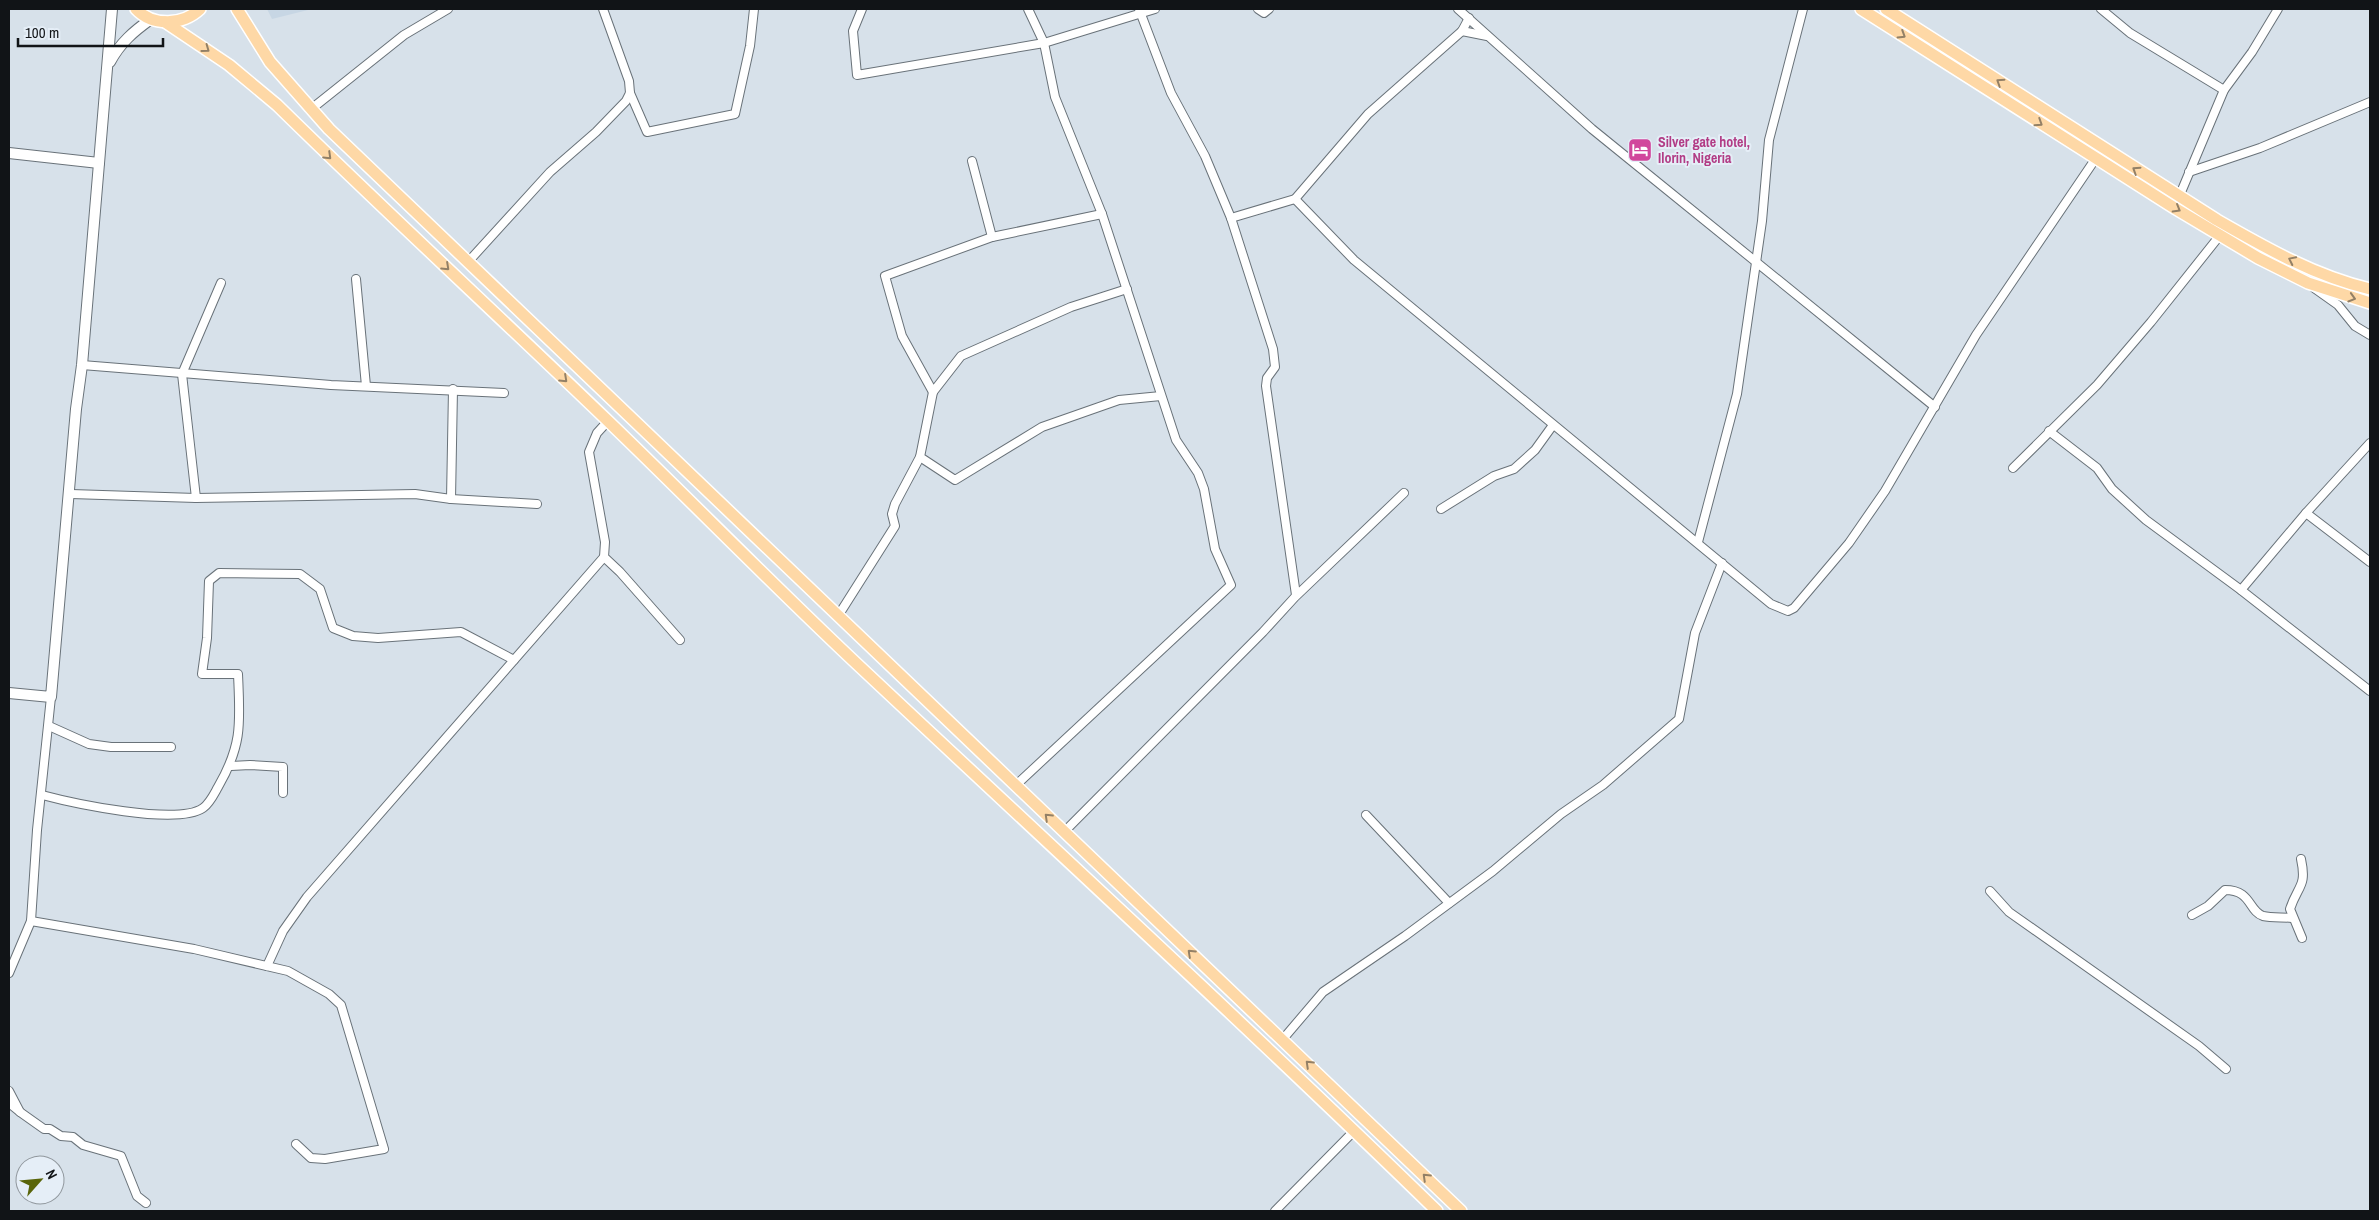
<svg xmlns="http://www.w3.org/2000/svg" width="2379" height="1220" viewBox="0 0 2379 1220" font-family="'Archivo Narrow',sans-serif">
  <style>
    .built { fill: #c7d6e4 }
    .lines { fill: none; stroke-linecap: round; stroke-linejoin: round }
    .street-casing { stroke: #697279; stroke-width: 10 }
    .secondary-casing { stroke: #697279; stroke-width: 12 }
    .primary-casing { stroke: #fff; stroke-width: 14 }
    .street { stroke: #fff; stroke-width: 8 }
    .secondary { stroke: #fff; stroke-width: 10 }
    .primary { stroke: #fed8a6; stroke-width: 11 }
    .oneway { stroke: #938066 }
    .labels { text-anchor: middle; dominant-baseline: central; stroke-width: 4; stroke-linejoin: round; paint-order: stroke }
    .hotel-label { font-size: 14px; font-weight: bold; fill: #b23c85; stroke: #e5eef7; text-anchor: start }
  </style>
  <rect width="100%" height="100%" fill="#d7e1ea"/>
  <polygon class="built" points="267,9 312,9 272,19"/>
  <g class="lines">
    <defs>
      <g id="street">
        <polyline points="862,9 853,31 857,75 1044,43 1155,9"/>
        <polyline points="1139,9 1171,93 1205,156 1231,218 1273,349 1275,367 1267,378 1266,386 1296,595"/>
        <polyline points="1258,9 1264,13 1269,9"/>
        <polyline points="1458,9 1592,129 1935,407"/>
        <polyline points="2101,9 2130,33 2224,90"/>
        <polyline points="1462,31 1487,36"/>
        <polyline points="630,93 647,132 735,114 750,46 754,9"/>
        <polyline points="310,110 404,35 448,9"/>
        <polyline points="972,161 992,237"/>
        <polyline points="2189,172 2260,148 2370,102"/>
        <polyline points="2179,197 2224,90 2252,52 2278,9"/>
        <polyline points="1295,199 1354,260 1771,604 1788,611 1794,608 1849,543 1885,491 1976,335 2096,158"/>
        <polyline points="1102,214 992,237 885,276 902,336 933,392 961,356 1071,307 1127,289"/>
        <polyline points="1231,218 1295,199 1368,114 1462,31 1469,18"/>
        <polyline points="468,262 550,172 596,132 626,101 630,93 629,81 603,9"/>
        <polyline points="356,279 366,386"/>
        <polyline points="2314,288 2338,305 2355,326 2370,335"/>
        <polyline points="82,365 331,385 504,393"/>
        <polyline points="933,392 920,457 955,480 1042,427 1119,400 1161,396"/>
        <polyline points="608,421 597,433 589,452 605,542 604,557 620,572 680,640"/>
        <polyline points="2049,431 2097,468 2112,489 2146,520 2241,590 2370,691"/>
        <polyline points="2013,468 2097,385 2151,322 2221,234"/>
        <polyline points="71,494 196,498 415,494 451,499 537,504"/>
        <polyline points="196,498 182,374 221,283"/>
        <polyline points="451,499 453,389"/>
        <polyline points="1441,509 1494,476 1514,469 1535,450 1553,425"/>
        <polyline points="2306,513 2370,443"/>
        <polyline points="1698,542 1737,394 1762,221 1769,140 1803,9"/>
        <polyline points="2241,590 2306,513 2370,562"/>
        <polyline points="838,616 895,526 892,514 895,504 920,457"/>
        <polyline points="49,726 89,744 111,747 171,747"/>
        <polyline points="231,766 250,765 283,767 283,793"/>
        <polyline points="1015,786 1231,585 1215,549 1204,489 1198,473 1176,440 1102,214 1055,97 1044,43 1028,9"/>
        <path d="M42 795C72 803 177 826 203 808 210 803 214 794 218 787 243 744 240 722 238 674H202L207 638 209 581 219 573 300 574 320 589 333 628 353 636 378 638 461 632 514 660"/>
        <polyline points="1366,815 1449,903"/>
        <polyline points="1064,832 1263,632 1295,597 1404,493"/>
        <path d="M2301 859C2307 887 2298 885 2290 909L2302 938"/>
        <polyline points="1990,891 2009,912 2199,1046 2226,1069"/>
        <path d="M2192 915 2208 906 2225 890C2252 890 2248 911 2263 916 2272 918 2283 917 2292 918"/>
        <polyline points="31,921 194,949 288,971 329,994 341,1005 384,1149 325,1159 311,1158 296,1144"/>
        <polyline points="267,966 283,931 307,897 604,557"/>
        <polyline points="9,973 31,921 37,830 51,697"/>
        <polyline points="1283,1039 1323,992 1405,936 1493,871 1561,814 1603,785 1679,719 1695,633 1722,563"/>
        <polyline points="9,1091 20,1112 9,1103"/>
        <polyline points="20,1112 44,1129 50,1129 61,1136 73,1137 83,1145 121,1156 137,1196 146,1203"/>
        <polyline points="1275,1211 1354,1131"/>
      </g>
      <g id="secondary">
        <path d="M110 62C120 43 134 31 151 19"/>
        <polyline points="9,153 99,163"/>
        <polyline points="9,693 51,697 76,409 82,365 112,9"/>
      </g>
      <g id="primary">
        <path d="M136 9C153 27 183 25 200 9"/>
        <polyline points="237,9 270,62 329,129 1461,1211"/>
        <polyline points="1861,9 2176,209 2258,258 2308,283 2370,303"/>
        <path d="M1886 9 2217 220C2266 248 2315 276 2370 289"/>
        <path d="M165 22 229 65 277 105C386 212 499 316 609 422 692 502 773 585 857 664 1051 846 1247 1026 1437 1211"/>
      </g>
    </defs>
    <use href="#street" class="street-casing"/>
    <use href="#secondary" class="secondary-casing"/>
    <use href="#primary" class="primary-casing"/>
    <use href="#street" class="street"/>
    <use href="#secondary" class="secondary"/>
    <use href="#primary" class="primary"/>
  </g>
  <defs><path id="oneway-chevron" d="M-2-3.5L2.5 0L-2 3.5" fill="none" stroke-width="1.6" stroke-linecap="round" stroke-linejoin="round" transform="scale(1.25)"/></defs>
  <g class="oneway">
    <use href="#oneway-chevron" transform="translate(1902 35) rotate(32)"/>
    <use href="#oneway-chevron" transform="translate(206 49) rotate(36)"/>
    <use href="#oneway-chevron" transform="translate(2000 82) rotate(-147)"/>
    <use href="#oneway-chevron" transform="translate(2039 123) rotate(33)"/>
    <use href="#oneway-chevron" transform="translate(328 156) rotate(44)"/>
    <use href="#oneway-chevron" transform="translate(2136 170) rotate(-147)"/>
    <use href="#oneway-chevron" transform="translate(2177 209) rotate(30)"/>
    <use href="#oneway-chevron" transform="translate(2292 260) rotate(-154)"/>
    <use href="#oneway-chevron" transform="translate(446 267) rotate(43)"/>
    <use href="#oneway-chevron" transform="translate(2352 298) rotate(17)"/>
    <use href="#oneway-chevron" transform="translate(564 379) rotate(43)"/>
    <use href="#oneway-chevron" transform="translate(1048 817) rotate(-136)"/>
    <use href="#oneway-chevron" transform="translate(1191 953) rotate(-137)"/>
    <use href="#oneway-chevron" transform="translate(1309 1064) rotate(-136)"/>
    <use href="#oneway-chevron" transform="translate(1426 1177) rotate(-136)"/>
  </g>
  <defs>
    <symbol id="hotel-square" viewBox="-11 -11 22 22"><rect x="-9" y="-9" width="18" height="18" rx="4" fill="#d1479c" stroke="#e5eef7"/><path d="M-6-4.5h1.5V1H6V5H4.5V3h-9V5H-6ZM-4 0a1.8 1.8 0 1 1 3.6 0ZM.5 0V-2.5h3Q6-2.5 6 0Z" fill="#fff"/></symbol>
  </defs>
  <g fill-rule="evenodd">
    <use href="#hotel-square" x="1626" y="136" width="28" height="28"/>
  </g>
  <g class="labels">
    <g class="hotel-label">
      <text x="1658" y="142">Silver gate hotel,<tspan x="1658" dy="16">Ilorin, Nigeria</tspan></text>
    </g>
  </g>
  <rect width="2379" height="1220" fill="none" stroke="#111417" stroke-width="20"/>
  <g transform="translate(40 1180) rotate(63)"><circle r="24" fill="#e5eef7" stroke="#90979d"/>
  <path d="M0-4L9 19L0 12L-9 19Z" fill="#59650a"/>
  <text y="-8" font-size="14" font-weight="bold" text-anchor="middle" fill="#111417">N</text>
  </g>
  <path d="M18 38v8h145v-8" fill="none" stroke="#111417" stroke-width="2.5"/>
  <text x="25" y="38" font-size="15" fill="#111417" stroke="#e5eef7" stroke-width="4" paint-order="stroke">100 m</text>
</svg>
